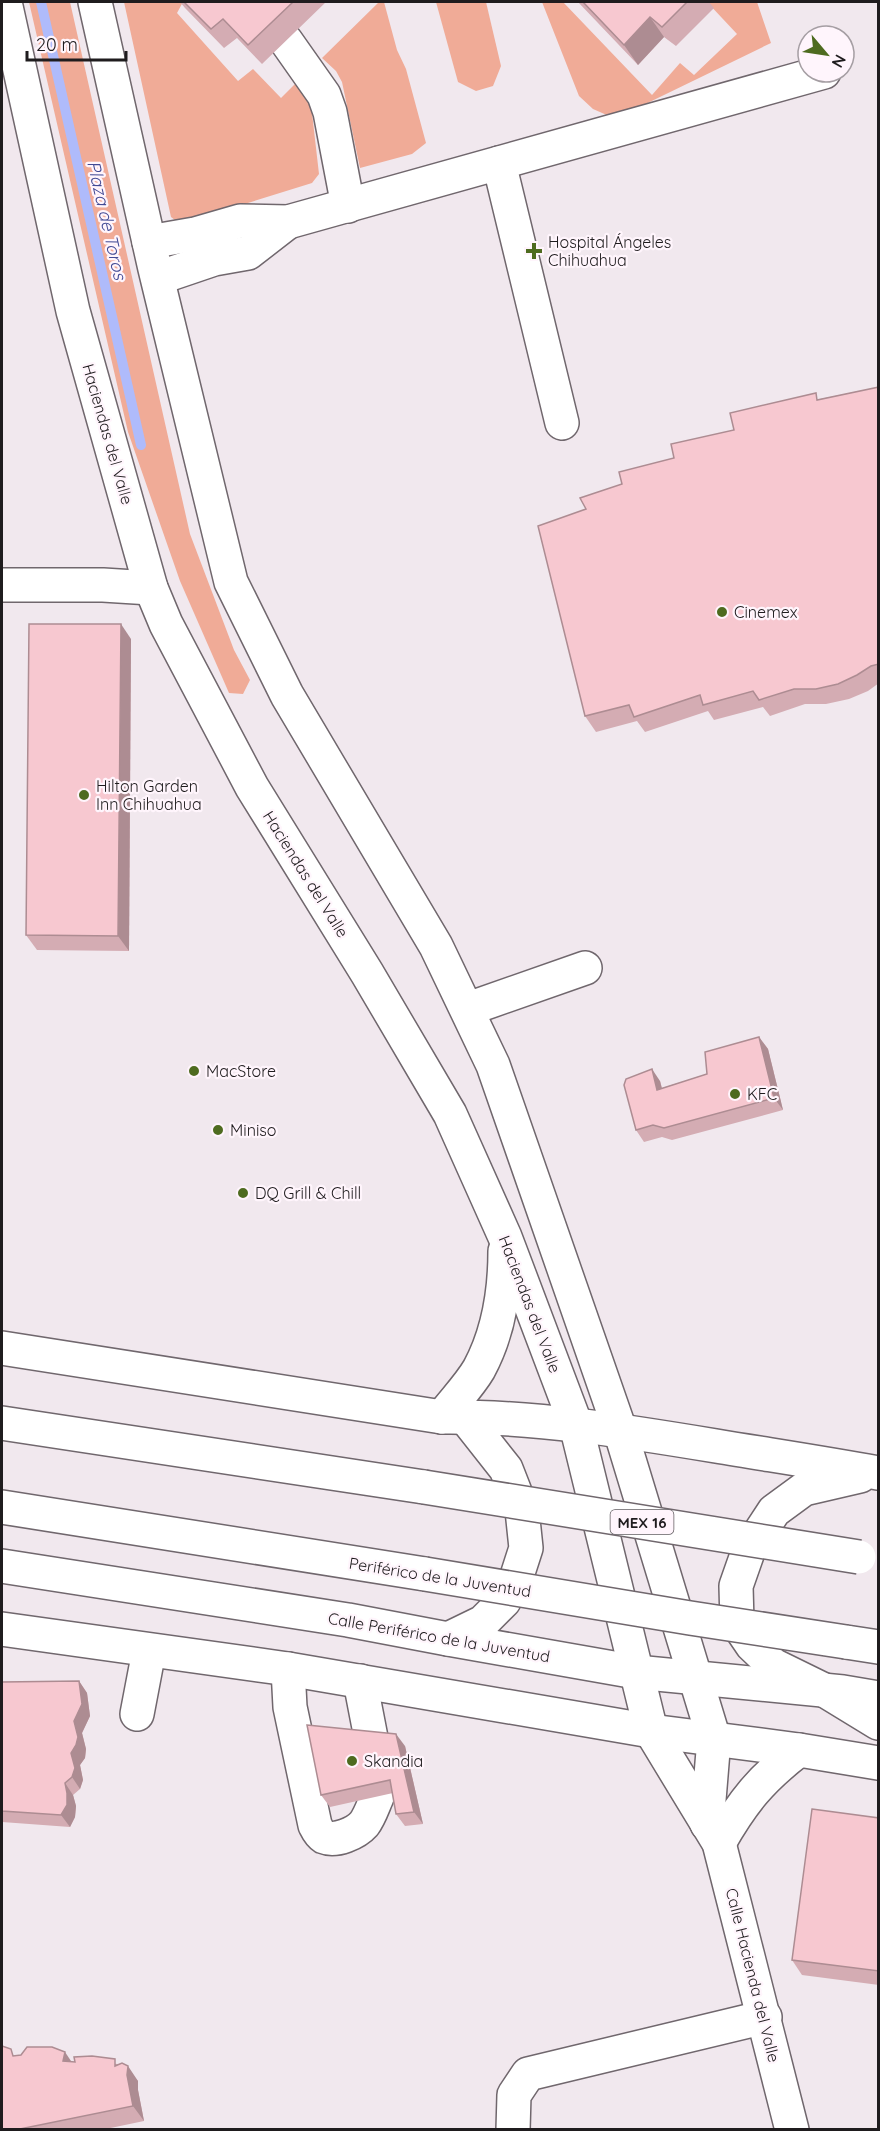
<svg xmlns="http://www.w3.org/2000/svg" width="880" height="2131" viewBox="0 0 880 2131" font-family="Quicksand,sans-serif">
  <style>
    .green { fill: #f0ab97 }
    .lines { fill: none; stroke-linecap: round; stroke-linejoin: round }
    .stream { stroke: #afbbfb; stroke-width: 10 }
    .minor-casing { stroke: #70676d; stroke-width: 36 }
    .major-casing { stroke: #70676d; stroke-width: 36 }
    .highway-casing { stroke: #70676d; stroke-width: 36 }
    .minor { stroke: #fff; stroke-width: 33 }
    .major { stroke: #fff; stroke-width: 33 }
    .highway { stroke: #fff; stroke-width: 33 }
    .highway-bridge-casing { stroke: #70676d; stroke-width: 36; stroke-linecap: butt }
    .highway-bridge { stroke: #fff; stroke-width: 33 }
    .wall { fill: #d4acb3 }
    .shaded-wall { fill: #ad8c92 }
    .building { fill: #f7c8d0; stroke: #ad8c92; stroke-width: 1.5 }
    .poi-dot { fill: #4e6b1f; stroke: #fff5fc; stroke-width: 2 }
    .labels { text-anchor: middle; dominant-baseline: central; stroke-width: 4.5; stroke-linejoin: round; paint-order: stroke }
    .shield { fill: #fff5fc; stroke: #625d61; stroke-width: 1.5 }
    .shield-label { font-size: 15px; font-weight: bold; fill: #1f1c1e }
    .poi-label { font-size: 16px; fill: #1f1c1e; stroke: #fff5fc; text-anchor: start }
    .street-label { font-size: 16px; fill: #1f1c1e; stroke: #fff5fc }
    .water-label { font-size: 18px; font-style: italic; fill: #424a94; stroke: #fff5fc }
  </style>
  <rect width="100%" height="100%" fill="#f1e8ee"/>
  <g class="green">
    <polygon points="29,2 70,2 190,534 234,650 250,680 243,694 229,693 180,581 128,432"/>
    <polygon points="124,2 183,2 177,13 238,81 253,69 281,98 301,78 309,87 319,174 312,183 180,224 171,217"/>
    <polygon points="379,2 384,2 397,50 406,69 426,143 412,154 360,168 342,82 336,71 322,58"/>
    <polygon points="436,2 486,2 501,66 493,86 476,91 458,82"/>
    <polygon points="542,2 563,2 652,95 680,63 694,75 737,34 707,2 757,2 771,43 629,112 609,116 593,109 579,96"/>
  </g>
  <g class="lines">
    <polyline class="stream" points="41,2 141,445"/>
    <defs>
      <g id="minor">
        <polyline points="286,41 324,95 330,112 348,206"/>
        <polyline points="499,163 562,423"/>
        <polyline points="149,242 195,234 240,221 288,222 824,72"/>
        <polyline points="158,278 214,259 248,253 288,222"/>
        <polyline points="2,585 103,585 151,588"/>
        <polyline points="468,1009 585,968"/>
        <polyline points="2,1629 288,1669 651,1731 799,1750 878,1763"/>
        <path d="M288 1669 290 1707 315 1825C317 1829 319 1834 324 1837 336 1842 356 1833 364 1824 370 1816 373 1806 377 1797"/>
        <polyline points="360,1681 372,1743"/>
        <polyline points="137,1714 149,1651"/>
        <polyline points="513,2130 514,2095 528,2074 765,2017"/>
      </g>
      <g id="major">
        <polyline points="5,2 73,311 151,588 166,624 252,787 367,973 450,1114 505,1237 576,1425 651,1731 719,1843 792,2130"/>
        <polyline points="95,2 155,269 231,582 287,695 436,946 493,1065 620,1430 714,1739 707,1824"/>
        <path d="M2 1348 442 1417C534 1416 625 1431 716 1446 770 1455 824 1463 878 1473"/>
        <path d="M442 1417C454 1401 469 1386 479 1369 499 1332 505 1292 505 1251"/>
        <polyline points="860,1476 804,1489 774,1511 749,1549 736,1586 737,1623 752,1645 773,1665 824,1690 878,1723"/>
        <polyline points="2,1566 348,1620 448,1639 636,1672 843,1692 878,1698"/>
        <polyline points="448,1639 483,1622 504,1601 516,1579 526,1548 522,1510 506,1469 465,1417"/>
        <path d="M719 1843C743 1801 761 1779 799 1750"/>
      </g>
      <g id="highway">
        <polyline points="2,1423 424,1487"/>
        <polyline points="2,1507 425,1574"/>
        <polyline points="846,1642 878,1647"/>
      </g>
    </defs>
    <use href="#minor" class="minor-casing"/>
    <use href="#major" class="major-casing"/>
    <use href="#highway" class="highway-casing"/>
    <use href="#minor" class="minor"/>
    <use href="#major" class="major"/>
    <use href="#highway" class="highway"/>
    <defs>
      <g id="highway-bridge">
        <polyline points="424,1487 859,1557"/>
        <polyline points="425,1574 690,1618 846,1642"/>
      </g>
    </defs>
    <use href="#highway-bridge" class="highway-bridge-casing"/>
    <use href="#highway-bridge" class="highway-bridge"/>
  </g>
  <g class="wall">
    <polygon points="180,2 326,2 262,64 237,38 224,48 185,8"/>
    <polygon points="578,2 709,2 714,8 676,46 664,37 638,65"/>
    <polygon points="879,387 879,683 868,691 849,699 826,704 805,704 770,716 763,707 714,720 708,711 645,732 637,721 596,732 585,716 586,509 622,484 734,430 820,399"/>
    <polygon points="131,639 129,951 37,950 26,935"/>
    <polygon points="759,1037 768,1049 783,1110 672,1140 662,1137 644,1142 636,1130 660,1081 662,1088 707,1074"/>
    <polygon points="79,1681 87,1693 90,1716 82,1733 86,1749 85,1758 80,1765 83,1780 80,1789 73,1795 76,1806 75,1817 70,1827 2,1822 2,1682"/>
    <polygon points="405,1746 423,1824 405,1826 396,1814 393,1793 330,1807 321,1795"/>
    <polygon points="879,1818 879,1985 802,1975 792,1960"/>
    <polygon points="15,2055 72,2062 119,2064 138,2081 138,2090 144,2121 101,2130 2,2130"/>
  </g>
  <g class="shaded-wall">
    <polygon points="650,17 664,37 638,65 624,45"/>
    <polygon points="121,624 131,639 129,951 118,936"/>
    <polygon points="759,1037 768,1049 783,1110 774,1098"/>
    <polygon points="652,1069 660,1081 665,1102 657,1090"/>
    <polygon points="79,1681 87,1693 90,1716 82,1733 86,1749 85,1758 80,1765 83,1780 80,1789 72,1777 71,1753 74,1721"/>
    <polygon points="396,1734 405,1746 423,1824 414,1812"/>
    <polygon points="65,1783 73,1795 76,1806 75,1817 70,1827 61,1815"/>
    <polygon points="65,2052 75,2067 63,2061"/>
    <polygon points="128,2066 138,2081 138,2090 144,2121 133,2106 127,2075"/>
  </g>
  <g class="building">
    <polygon points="184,2 293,2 248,45 223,19 211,29"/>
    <polygon points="583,2 687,2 662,27 650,17 624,45"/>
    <polygon points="879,387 879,664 871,666 857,675 838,684 816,689 794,689 759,700 753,691 703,705 700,695 634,717 629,705 585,716 538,526 586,509 580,498 622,484 619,472 674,458 671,444 734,430 730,413 816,393 817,400"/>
    <polygon points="29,624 121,624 118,936 26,935"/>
    <polygon points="759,1037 774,1098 664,1128 653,1125 636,1130 624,1085 626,1079 652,1069 657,1090 707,1074 705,1052"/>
    <polygon points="79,1681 82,1704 74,1721 78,1737 76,1745 71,1753 75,1768 72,1777 65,1783 67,1793 67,1805 61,1815 2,1811 2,1682"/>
    <polygon points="307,1725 396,1734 414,1812 396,1814 390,1780 321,1795"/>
    <polygon points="812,1809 879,1818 879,1971 792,1960"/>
    <polygon points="2,2046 11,2049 13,2056 21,2055 27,2047 52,2047 65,2052 63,2061 75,2062 74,2057 92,2056 115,2059 115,2066 122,2063 128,2066 127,2075 133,2106 15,2130 2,2130"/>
  </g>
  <g class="poi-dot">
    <path d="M531 242h6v6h6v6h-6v6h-6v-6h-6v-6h6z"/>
    <circle cx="722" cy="612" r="6"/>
    <circle cx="84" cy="795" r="6"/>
    <circle cx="194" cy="1071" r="6"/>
    <circle cx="735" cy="1094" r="6"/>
    <circle cx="218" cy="1130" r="6"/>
    <circle cx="243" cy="1193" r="6"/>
    <circle cx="352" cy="1761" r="6"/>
  </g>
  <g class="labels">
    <rect class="shield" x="610.5" y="1510" width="63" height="24" rx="4.5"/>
    <g class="shield-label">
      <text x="642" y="1522">MEX 16</text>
    </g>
    <g class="poi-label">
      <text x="548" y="242">Hospital Ángeles<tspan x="548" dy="18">Chihuahua</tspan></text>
      <text x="734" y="612">Cinemex</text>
      <text x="96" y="786">Hilton Garden<tspan x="96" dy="18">Inn Chihuahua</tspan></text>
      <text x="206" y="1071">MacStore</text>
      <text x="747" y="1094">KFC</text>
      <text x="230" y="1130">Miniso</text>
      <text x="255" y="1193">DQ Grill &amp; Chill</text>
      <text x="364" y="1761">Skandia</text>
    </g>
    <g class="street-label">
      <text transform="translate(108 434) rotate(74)">Haciendas del Valle</text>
      <text transform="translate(306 874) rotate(58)">Haciendas del Valle</text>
      <text transform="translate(530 1304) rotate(69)">Haciendas del Valle</text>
      <text transform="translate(440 1577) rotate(9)">Periférico de la Juventud</text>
      <text transform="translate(439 1637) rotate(10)">Calle Periférico de la Juventud</text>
      <text transform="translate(753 1975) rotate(76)">Calle Hacienda del Valle</text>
    </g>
    <g class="water-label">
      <text transform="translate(107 220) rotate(77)">Plaza de Toros</text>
    </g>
  </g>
  <rect width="880" height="2131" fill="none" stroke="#1f1c1e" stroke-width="6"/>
  <g transform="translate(826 54) rotate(119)"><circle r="28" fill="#fff5fc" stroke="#a59ea3" stroke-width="1.5"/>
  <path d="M0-4.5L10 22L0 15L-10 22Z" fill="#4e6b1f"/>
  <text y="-9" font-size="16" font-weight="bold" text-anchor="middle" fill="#1f1c1e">N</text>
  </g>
  <path d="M27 51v9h99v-9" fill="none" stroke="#1f1c1e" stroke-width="3"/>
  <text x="36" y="51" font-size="18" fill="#1f1c1e" stroke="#fff5fc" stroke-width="4.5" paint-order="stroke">20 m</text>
</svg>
